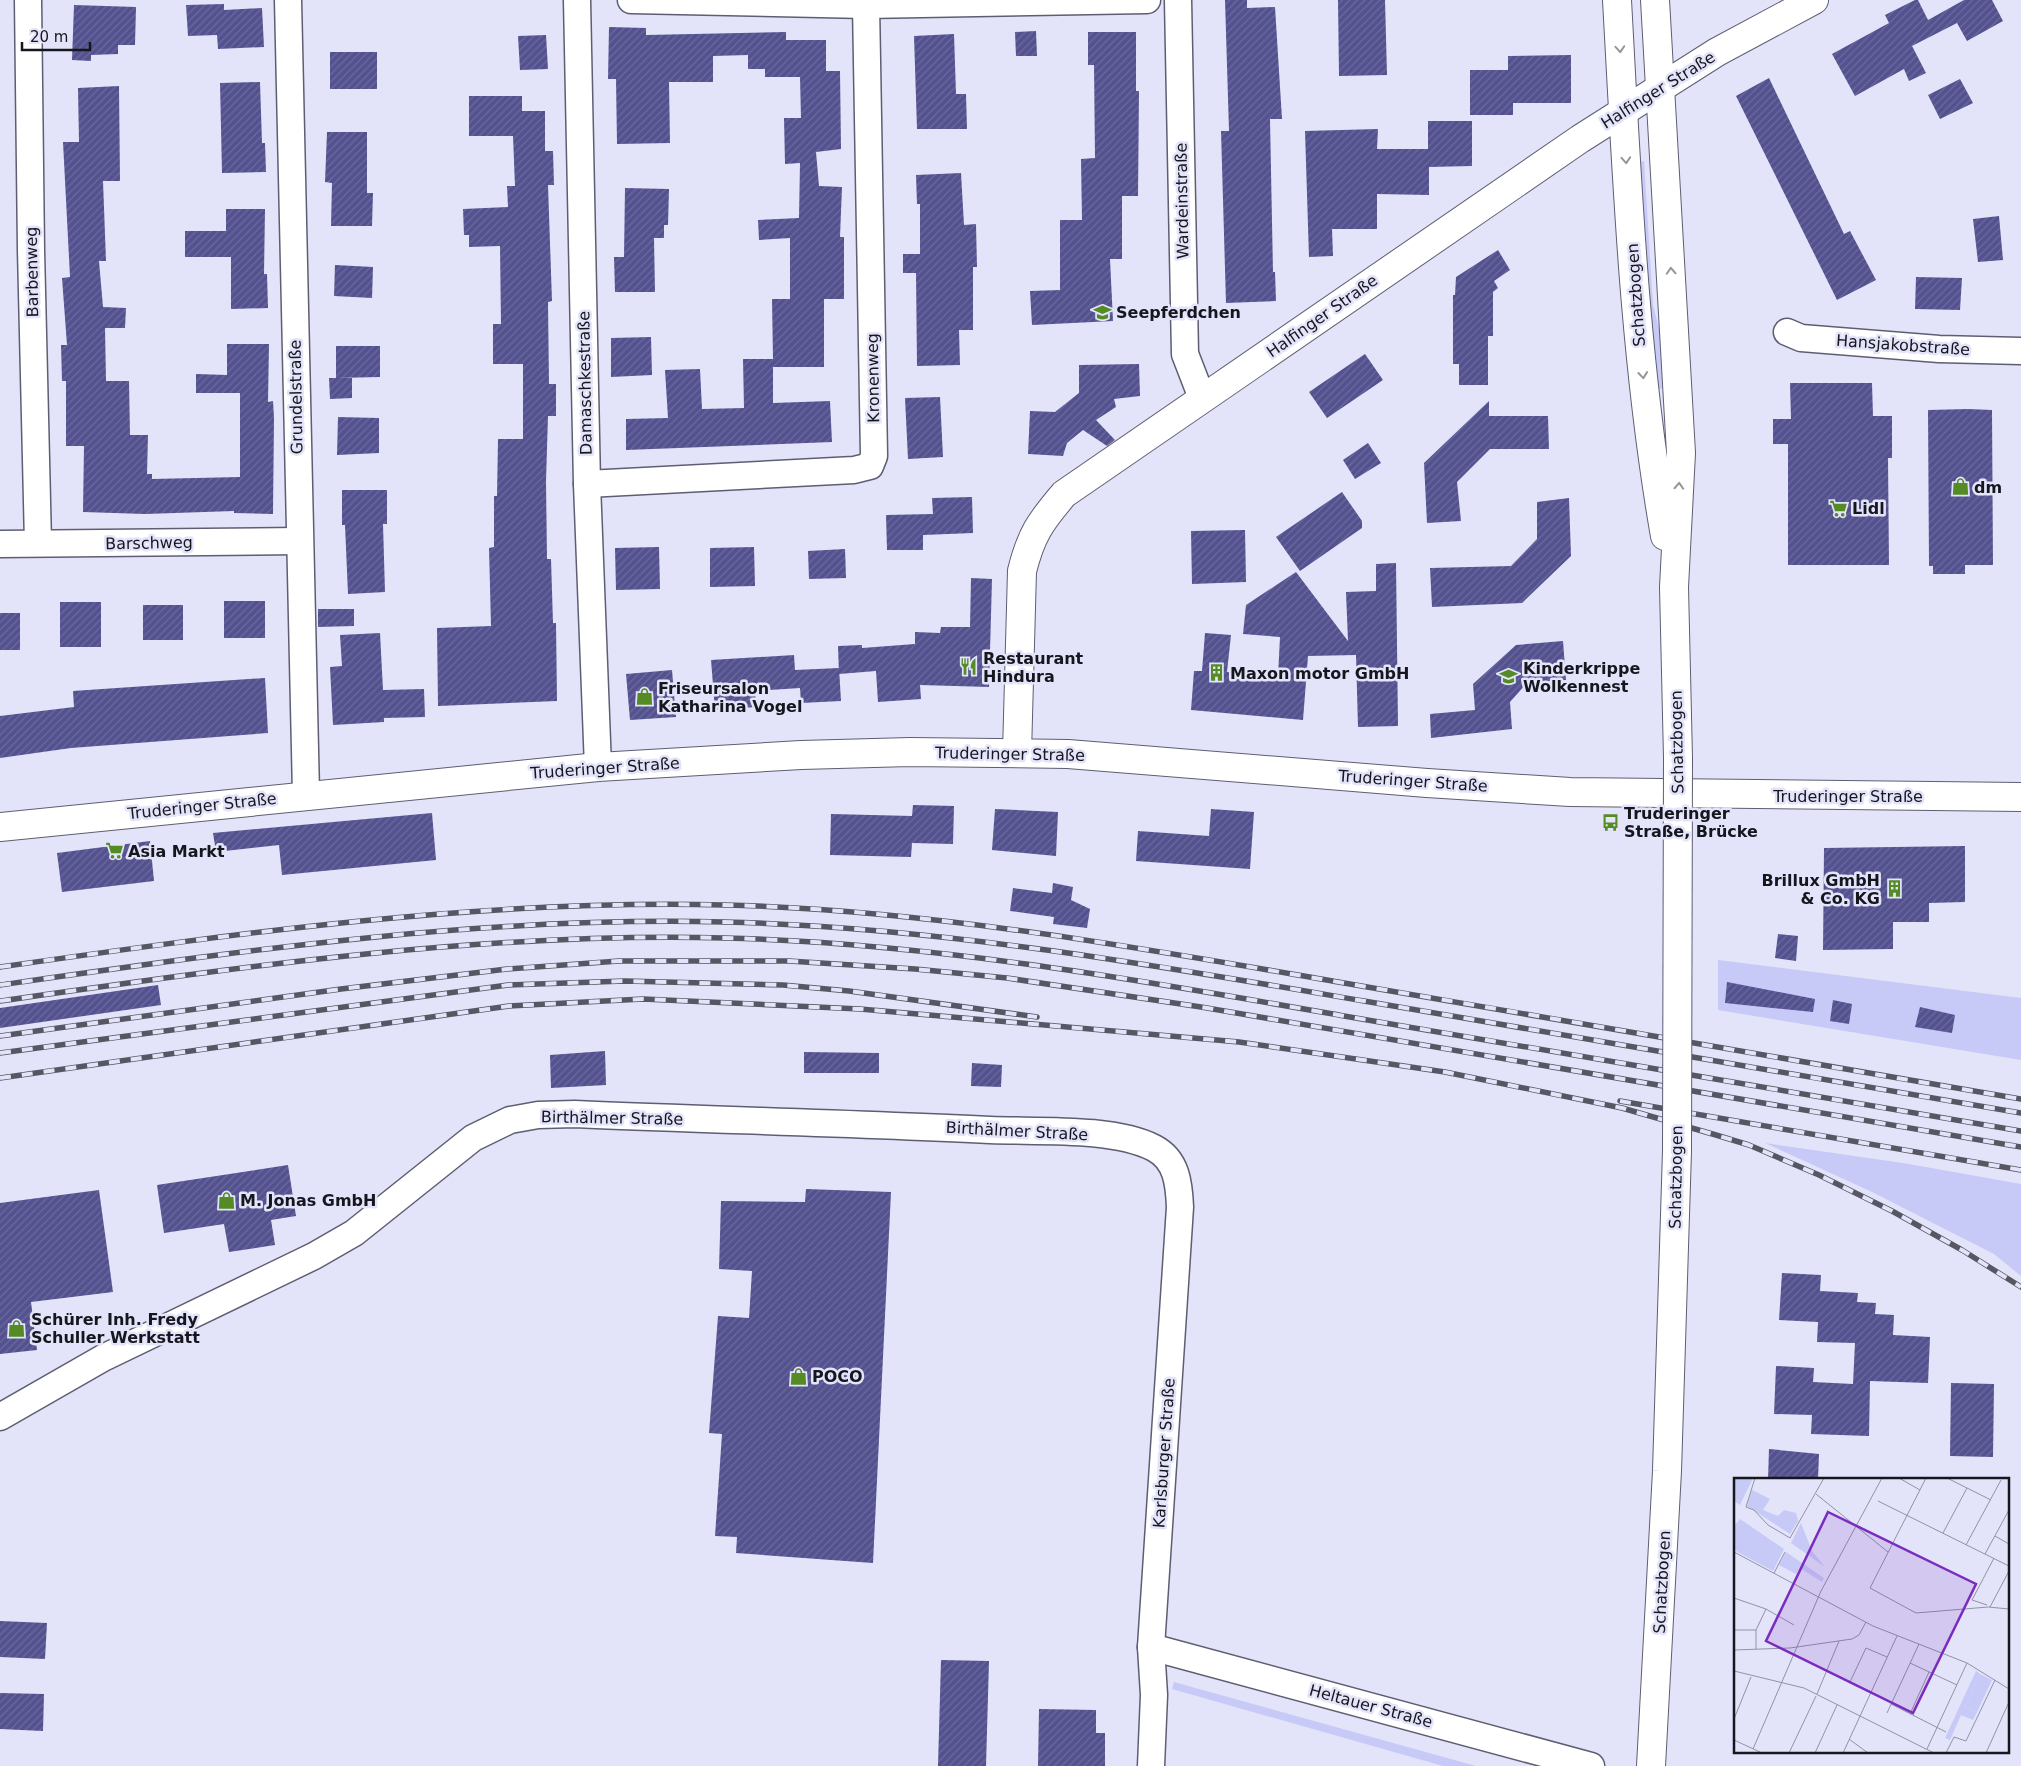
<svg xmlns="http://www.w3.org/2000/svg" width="2021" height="1766" viewBox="0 0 2021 1766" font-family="'DejaVu Sans',sans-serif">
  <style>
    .green { fill: #c7c9f7 }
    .building { fill: url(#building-hatch) }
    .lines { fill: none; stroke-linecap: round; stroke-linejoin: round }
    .street-casing { stroke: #5d5e71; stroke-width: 29 }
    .secondary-casing { stroke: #5d5e71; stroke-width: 30 }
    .street { stroke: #fff; stroke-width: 26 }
    .secondary { stroke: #fff; stroke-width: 28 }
    .rail-casing { stroke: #575764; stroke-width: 5.5 }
    .rail { stroke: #e3e4fa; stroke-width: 4; stroke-dasharray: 11; stroke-linecap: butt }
    .secondary-bridge-casing { stroke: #5d5e71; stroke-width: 30; stroke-linecap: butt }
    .secondary-bridge { stroke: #fff; stroke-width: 28 }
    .oneway { stroke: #96969a }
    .labels { text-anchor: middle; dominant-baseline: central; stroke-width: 5; stroke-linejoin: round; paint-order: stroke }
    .street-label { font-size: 16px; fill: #16161e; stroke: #e3e4fa }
    .poi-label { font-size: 16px; font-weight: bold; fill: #16161e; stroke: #e3e4fa; text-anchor: start }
    .inset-road { fill: none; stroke: #9192a2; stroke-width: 1 }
    .view { fill: #7b2cbf; fill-opacity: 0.15; stroke: #7b2cbf; stroke-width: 2.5 }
    .inset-edge { fill: none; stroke: #16161e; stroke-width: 2.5 }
  </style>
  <defs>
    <pattern id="building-hatch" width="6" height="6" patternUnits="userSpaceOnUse" patternTransform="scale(1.25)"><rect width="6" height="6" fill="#53518f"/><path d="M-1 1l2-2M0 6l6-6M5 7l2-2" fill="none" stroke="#6c6b9a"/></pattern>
  </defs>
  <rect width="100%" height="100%" fill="#e3e4fa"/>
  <g class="green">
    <polygon points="1644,161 1653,305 1662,340 1662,389 1657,388 1639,162"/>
    <polygon points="1718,960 2021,998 2021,1060 1718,1010"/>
    <polygon points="1765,1143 1903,1163 2021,1184 2021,1276 1994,1254 1872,1192"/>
    <polygon points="1174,1682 1476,1766 1443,1766 1172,1689"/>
  </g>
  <g class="building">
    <polygon points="1225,0 1247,0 1247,8 1275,7 1282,119 1270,119 1273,272 1275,272 1276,301 1226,303 1221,131 1229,131"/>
    <polygon points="1338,0 1385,0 1387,75 1339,76"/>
    <polygon points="1915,0 1918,0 1928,20 1964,0 1992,0 2003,21 1967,41 1957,23 1912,46 1926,73 1909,81 1904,69 1855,96 1832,54 1889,23 1885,15"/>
    <polygon points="224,4 224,10 262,8 264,47 218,49 217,35 188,36 186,5"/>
    <polygon points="74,5 136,7 135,45 118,45 118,54 91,55 91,61 72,60"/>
    <polygon points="609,27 646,28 646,35 786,32 786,40 826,40 826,71 840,71 841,149 816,152 819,186 842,187 840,237 844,237 844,299 824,299 824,367 773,367 773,403 830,401 832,442 626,450 626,419 668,418 665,370 700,369 702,409 744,408 743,359 773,359 772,299 790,299 790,238 759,240 758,220 799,218 800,163 785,164 784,118 801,118 800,77 765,77 765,69 748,69 748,55 713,56 713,82 669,82 670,143 617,144 616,79 608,79"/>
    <polygon points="1036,31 1037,56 1016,56 1015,32"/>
    <polygon points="1088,32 1136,32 1136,91 1139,91 1138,196 1122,196 1122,259 1110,259 1113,321 1032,325 1030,291 1060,290 1060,220 1082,220 1081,159 1095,158 1094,65 1088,65"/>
    <polygon points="954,34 956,94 966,94 967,129 917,129 914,36"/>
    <polygon points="546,35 548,69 520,70 518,36"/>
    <rect x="330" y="52" width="47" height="37"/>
    <polygon points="1571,55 1571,103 1513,103 1513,115 1470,115 1470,70 1508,70 1508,56"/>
    <polygon points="1769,78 1844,234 1850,231 1876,280 1837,300 1736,96"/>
    <polygon points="1960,79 1973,103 1940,119 1928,95"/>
    <polygon points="260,82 262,143 265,143 266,172 222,173 220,83"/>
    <polygon points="119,86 120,181 103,181 106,261 99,261 103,307 126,308 125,328 105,328 106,381 129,381 130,435 148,435 147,474 152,474 152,479 240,477 240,393 196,393 196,374 227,375 227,344 269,344 268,402 273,401 274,418 273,514 234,513 234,511 145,514 83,512 84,446 66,446 66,381 62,381 61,345 67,345 62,278 70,277 63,142 79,142 78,88"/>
    <polygon points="469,96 522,96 522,111 545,111 545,151 553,151 554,185 548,185 552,301 548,302 549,384 556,384 556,416 548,416 546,481 547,559 551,559 553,623 556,623 557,701 438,706 437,628 491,626 489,548 494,547 494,496 497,496 498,439 523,439 523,364 493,364 493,324 501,324 500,246 469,247 469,235 464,235 463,209 508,207 507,186 515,186 513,136 469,136"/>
    <polygon points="1428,121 1472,121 1472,166 1429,167 1429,195 1377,194 1377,229 1332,229 1333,256 1309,257 1305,131 1378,129 1377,149 1428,149"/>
    <polygon points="327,132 367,132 367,193 373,193 372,226 331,226 332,183 325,182"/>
    <polygon points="961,173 964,225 976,224 977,267 973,267 973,330 959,330 960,365 917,366 916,273 903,273 903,254 920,254 920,204 917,204 916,175"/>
    <polygon points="625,188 669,189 668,225 664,225 664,238 654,238 655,292 615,292 614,257 624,257"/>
    <polygon points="226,209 265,209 264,274 267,274 268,308 231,309 231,257 185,257 185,231 226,231"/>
    <polygon points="1999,216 2003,260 1978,262 1973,219"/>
    <polygon points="1498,250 1510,270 1494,281 1498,288 1493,292 1493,336 1488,336 1488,385 1459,385 1459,364 1453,364 1453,295 1455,295 1456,277"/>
    <polygon points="335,265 373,267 372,298 334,296"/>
    <polygon points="1916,277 1962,278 1960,310 1915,309"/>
    <polygon points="651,337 652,375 611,377 611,338"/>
    <polygon points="336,346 380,346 380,377 336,378"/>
    <polygon points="1365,354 1383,380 1327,418 1309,392"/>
    <polygon points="1139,364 1140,396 1114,399 1116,407 1096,420 1115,440 1107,446 1083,430 1067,443 1063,456 1028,454 1030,411 1055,412 1079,393 1079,365"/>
    <polygon points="329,378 352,378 352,398 330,399"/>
    <polygon points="1790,383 1872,383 1873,416 1892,416 1892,458 1888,458 1889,565 1788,565 1788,444 1773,444 1773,419 1791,419"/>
    <polygon points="940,397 943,457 908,459 905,398"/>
    <polygon points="1489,401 1489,416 1548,416 1549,449 1490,449 1457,482 1461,521 1427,523 1424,463"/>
    <polygon points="1968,409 1992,410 1993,565 1965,565 1965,574 1933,574 1933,566 1929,566 1928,410"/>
    <polygon points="338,417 379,418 379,453 337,455"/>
    <polygon points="1368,443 1381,463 1355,479 1343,460"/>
    <polygon points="342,490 387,490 387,524 383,524 385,592 348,594 345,525 342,525"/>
    <polygon points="1342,492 1362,521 1362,528 1300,571 1276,537"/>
    <polygon points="972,497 973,533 923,535 923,550 887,550 886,515 933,514 932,498"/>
    <polygon points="1569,498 1571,556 1522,603 1432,607 1430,568 1511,566 1537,539 1537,502"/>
    <polygon points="1245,530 1246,582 1192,584 1191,531"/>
    <polygon points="659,547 660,589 616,590 615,548"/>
    <polygon points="754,547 755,586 710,587 710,548"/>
    <polygon points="845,549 846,578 809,579 808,551"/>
    <polygon points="1396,563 1398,726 1358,727 1356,655 1308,656 1303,720 1191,710 1194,671 1202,671 1205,633 1231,635 1227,672 1278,676 1280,637 1243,634 1246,605 1296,572 1348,641 1346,592 1376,591 1376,564"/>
    <polygon points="971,578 992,579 989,687 920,685 921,699 878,702 876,671 839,674 838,646 862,645 862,648 915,644 915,632 940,633 941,627 970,627"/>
    <rect x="224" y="601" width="41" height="37"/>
    <rect x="60" y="602" width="41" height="45"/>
    <rect x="143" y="605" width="40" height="35"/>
    <polygon points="318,609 354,609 354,626 318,627"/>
    <rect x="0" y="613" width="20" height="37"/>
    <polygon points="380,633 383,690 424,689 425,717 384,718 384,722 333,725 330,667 342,666 340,635"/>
    <polygon points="1563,641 1566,680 1527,683 1510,702 1512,729 1431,738 1430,714 1475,710 1473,684 1516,645"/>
    <polygon points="794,655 795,670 839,668 841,701 801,703 800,688 755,691 756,707 715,710 711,660"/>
    <polygon points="672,670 676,717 630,720 626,674"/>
    <polygon points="265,678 268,733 71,748 0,758 0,716 74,707 73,691"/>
    <polygon points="913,805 954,806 953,844 912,843 911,857 830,855 831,814 912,816"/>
    <polygon points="995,809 1058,812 1056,856 992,850"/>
    <polygon points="1211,809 1254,812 1250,869 1136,861 1138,831 1209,836"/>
    <polygon points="432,813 436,860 282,875 279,845 216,852 213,833"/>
    <polygon points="150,841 154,881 62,892 57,853"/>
    <polygon points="1965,846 1965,902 1929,903 1929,922 1893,922 1893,949 1823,950 1824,848"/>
    <polygon points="1053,883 1073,887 1071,900 1090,909 1087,928 1053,924 1054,917 1010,911 1013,888 1052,893"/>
    <polygon points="1778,934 1798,936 1796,961 1775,958"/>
    <polygon points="1727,982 1815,999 1813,1012 1725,1003"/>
    <polygon points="158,985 161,1005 0,1028 0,1008"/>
    <polygon points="1833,1000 1852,1004 1849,1024 1830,1021"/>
    <polygon points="1920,1007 1955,1015 1952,1033 1915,1027"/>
    <polygon points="605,1051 606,1085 551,1088 550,1055"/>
    <polygon points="804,1052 879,1053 879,1073 804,1073"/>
    <polygon points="972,1063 1002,1065 1001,1087 971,1086"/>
    <polygon points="288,1165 296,1216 271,1220 275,1245 229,1252 224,1224 164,1233 157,1185"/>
    <polygon points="806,1189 891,1192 873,1563 736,1553 737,1537 715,1536 722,1434 709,1433 718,1316 749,1318 752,1271 719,1269 721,1201 805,1202"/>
    <polygon points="99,1190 113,1292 31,1302 37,1350 0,1354 0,1203"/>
    <polygon points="1782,1273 1821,1275 1820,1291 1858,1293 1857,1302 1876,1303 1875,1314 1894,1315 1893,1335 1930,1337 1928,1383 1870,1381 1869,1436 1811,1434 1812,1415 1774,1414 1776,1366 1814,1368 1813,1382 1853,1384 1855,1343 1817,1342 1818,1322 1779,1320"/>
    <polygon points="1951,1383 1994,1384 1993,1457 1950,1456"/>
    <polygon points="1769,1449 1819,1454 1818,1480 1768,1480"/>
    <polygon points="0,1621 47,1623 45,1659 0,1657"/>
    <polygon points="941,1660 989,1661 986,1766 938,1766"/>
    <polygon points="0,1693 44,1694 43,1731 0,1729"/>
    <polygon points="1039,1709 1096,1710 1096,1733 1105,1733 1105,1766 1038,1766"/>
  </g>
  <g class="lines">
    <defs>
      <g id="street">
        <polyline points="28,0 31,250 38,543"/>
        <polyline points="288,0 306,794"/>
        <polyline points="577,0 587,484 598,767"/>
        <polyline points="631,0 866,5 1147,0"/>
        <polyline points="1178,0 1185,354 1202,398"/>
        <polyline points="1787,332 1801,338 1939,349 2021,351"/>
        <polyline points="587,484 854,470 870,466 874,456 866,5"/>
        <polyline points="0,544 299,541"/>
        <path d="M0 1417 103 1358 314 1256 354 1233 473 1138 510 1120 538 1115 575 1114C713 1120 852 1123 990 1130 1037 1132 1113 1127 1154 1148 1177 1160 1179 1184 1180 1207L1151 1647 1154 1695 1151 1766"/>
        <polyline points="1151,1647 1591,1766"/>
      </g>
      <g id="secondary">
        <path d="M1617 0C1627 179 1634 359 1665 536"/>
        <polyline points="1655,0 1681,453 1674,587 1678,758"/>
        <path d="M1017 753 1022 571C1031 535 1040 522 1064 494L1580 139 1717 52 1814 0"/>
        <polyline points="0,827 598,767 801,755 910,752 1068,754 1427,783 1570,792 2021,797"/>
        <polyline points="1651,1766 1667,1471 1677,1151"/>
      </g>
    </defs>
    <use href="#street" class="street-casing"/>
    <use href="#secondary" class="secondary-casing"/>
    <use href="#street" class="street"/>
    <use href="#secondary" class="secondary"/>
    <defs>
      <g id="rail">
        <path d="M0 967C240 933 481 899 724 905 933 910 1139 948 1344 983 1570 1021 1795 1061 2021 1099"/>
        <path d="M0 985C240 951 480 916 724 922 939 927 1153 965 1364 1001 1583 1038 1802 1076 2021 1113"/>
        <path d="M0 1001C240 967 481 932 724 938 933 943 1139 980 1344 1016 1570 1054 1795 1093 2021 1131"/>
        <polyline points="0,1036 341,989 507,969 619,961 789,961 915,969 1007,978 1201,1007 2021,1147"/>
        <polyline points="0,1053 508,985 625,981 783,985 849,991 1037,1017"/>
        <polyline points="0,1078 509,1006 643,999 860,1009 1239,1042 1445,1072 1622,1108 1716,1135 1749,1145 1819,1175 1892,1211 1962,1250 2021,1287"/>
        <polyline points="1620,1101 2021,1170"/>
      </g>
    </defs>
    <use href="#rail" class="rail-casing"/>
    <use href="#rail" class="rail"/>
    <defs>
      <polyline id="secondary-bridge" points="1677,1151 1678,758"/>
    </defs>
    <use href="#secondary-bridge" class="secondary-bridge-casing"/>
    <use href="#secondary-bridge" class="secondary-bridge"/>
  </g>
  <defs><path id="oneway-chevron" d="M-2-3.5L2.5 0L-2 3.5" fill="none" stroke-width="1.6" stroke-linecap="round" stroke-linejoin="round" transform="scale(1.25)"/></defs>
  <g class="oneway">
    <use href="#oneway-chevron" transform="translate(1620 49) rotate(86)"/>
    <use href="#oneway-chevron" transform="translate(1626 160) rotate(86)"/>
    <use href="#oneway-chevron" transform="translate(1671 271) rotate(-93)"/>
    <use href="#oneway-chevron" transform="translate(1643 375) rotate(84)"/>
    <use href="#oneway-chevron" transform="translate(1679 486) rotate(-87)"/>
  </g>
  <defs>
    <symbol id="school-bare" viewBox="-9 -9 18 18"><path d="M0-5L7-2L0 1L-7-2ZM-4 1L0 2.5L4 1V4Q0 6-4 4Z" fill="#558b24" stroke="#e3e4fa" stroke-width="2.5" paint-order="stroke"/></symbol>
    <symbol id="shop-bare" viewBox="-9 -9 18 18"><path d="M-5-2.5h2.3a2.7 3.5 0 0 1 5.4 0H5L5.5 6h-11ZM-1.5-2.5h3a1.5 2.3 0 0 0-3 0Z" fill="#558b24" stroke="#e3e4fa" stroke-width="2.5" paint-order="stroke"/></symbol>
    <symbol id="supermarket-bare" viewBox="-9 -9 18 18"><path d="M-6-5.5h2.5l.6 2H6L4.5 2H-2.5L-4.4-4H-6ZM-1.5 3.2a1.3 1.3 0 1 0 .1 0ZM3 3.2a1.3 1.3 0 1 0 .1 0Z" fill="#558b24" stroke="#e3e4fa" stroke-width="2.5" paint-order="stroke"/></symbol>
    <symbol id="restaurant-bare" viewBox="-9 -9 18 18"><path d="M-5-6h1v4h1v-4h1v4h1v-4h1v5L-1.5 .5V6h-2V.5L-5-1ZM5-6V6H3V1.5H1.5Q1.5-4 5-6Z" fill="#558b24" stroke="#e3e4fa" stroke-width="2.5" paint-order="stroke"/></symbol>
    <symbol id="building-bare" viewBox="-9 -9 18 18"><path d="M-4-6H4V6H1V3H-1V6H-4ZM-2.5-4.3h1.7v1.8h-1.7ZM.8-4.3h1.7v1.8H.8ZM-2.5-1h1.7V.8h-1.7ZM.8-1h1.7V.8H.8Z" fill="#558b24" stroke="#e3e4fa" stroke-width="2.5" paint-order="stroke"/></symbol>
    <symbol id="bus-bare" viewBox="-9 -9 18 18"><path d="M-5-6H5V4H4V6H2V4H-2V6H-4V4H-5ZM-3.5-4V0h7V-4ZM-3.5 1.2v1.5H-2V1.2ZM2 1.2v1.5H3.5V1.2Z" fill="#558b24" stroke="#e3e4fa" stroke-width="2.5" paint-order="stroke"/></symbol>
  </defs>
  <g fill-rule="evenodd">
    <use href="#school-bare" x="1090" y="300" width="25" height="25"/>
    <use href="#shop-bare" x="1948" y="474" width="25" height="25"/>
    <use href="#supermarket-bare" x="1826" y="496" width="25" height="25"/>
    <use href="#restaurant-bare" x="956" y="654" width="25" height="25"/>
    <use href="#building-bare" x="1204" y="660" width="25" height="25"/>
    <use href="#school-bare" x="1496" y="664" width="25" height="25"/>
    <use href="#shop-bare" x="632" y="684" width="25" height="25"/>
    <use href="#bus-bare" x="1598" y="810" width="25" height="25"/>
    <use href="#supermarket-bare" x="102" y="838" width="25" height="25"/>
    <use href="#building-bare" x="1882" y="876" width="25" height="25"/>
    <use href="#shop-bare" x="214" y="1188" width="25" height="25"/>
    <use href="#shop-bare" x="4" y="1316" width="25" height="25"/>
    <use href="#shop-bare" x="786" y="1364" width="25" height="25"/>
  </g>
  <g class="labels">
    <g class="street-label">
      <text transform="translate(1658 90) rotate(-32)">Halfinger Straße</text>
      <text transform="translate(1182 201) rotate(-91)">Wardeinstraße</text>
      <text transform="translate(32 272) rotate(-91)">Barbenweg</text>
      <text transform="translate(1636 295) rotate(-94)">Schatzbogen</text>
      <text transform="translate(1322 316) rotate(-35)">Halfinger Straße</text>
      <text transform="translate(1903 345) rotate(4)">Hansjakobstraße</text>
      <text transform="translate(873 378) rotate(-91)">Kronenweg</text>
      <text transform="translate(585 383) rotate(-91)">Damaschkestraße</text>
      <text transform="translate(296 397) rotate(-91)">Grundelstraße</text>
      <text transform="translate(149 543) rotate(-1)">Barschweg</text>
      <text transform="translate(1677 742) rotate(-91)">Schatzbogen</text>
      <text transform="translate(1010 754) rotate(1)">Truderinger Straße</text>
      <text transform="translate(605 768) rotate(-4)">Truderinger Straße</text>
      <text transform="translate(1413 781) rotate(4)">Truderinger Straße</text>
      <text x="1848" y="796">Truderinger Straße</text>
      <text transform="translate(202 806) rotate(-6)">Truderinger Straße</text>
      <text transform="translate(612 1118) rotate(1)">Birthälmer Straße</text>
      <text transform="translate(1017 1131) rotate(3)">Birthälmer Straße</text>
      <text transform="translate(1676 1177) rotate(-89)">Schatzbogen</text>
      <text transform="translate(1164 1453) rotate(-86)">Karlsburger Straße</text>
      <text transform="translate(1662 1582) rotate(-87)">Schatzbogen</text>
      <text transform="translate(1371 1706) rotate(15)">Heltauer Straße</text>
    </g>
    <g class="poi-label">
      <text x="1116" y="312">Seepferdchen</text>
      <text x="1974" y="487">dm</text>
      <text x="1852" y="508">Lidl</text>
      <text x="983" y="658">Restaurant<tspan x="983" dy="18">Hindura</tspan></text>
      <text x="1523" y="668">Kinderkrippe<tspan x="1523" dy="18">Wolkennest</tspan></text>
      <text x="1230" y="673">Maxon motor GmbH</text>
      <text x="658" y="688">Friseursalon<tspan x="658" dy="18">Katharina Vogel</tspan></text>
      <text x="1624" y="813">Truderinger<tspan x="1624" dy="18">Straße, Brücke</tspan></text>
      <text x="128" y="851">Asia Markt</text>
      <text x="1880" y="880" text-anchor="end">Brillux GmbH<tspan x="1880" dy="18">&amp; Co. KG</tspan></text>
      <text x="240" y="1200">M. Jonas GmbH</text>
      <text x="31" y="1319">Schürer Inh. Fredy<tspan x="31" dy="18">Schuller Werkstatt</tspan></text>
      <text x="812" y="1376">POCO</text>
    </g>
  </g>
  <g transform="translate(1734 1478)">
    <rect width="275" height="275" fill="#e3e4fa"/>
    <path d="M0 0H19L6 27 0 23ZM6 41 50 71 39 93 0 72V48ZM67 45 78 73 91 89 57 65ZM52 74 90 100 88 104 66 90 62 96 45 87ZM246 196 258 202 243 234 231 229Z" fill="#c7c9f7"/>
    <path d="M18 12 36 21 29 32 44 38 50 32 62 35 64 43 56 56 13 28ZM242 193 246 196 231 229 243 234 239 242 227 237 216 262 211 260Z" fill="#c7c9f7"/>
    <path class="inset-road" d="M165 0 186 12M192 0 136 110 182 135 254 129 275 131M213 0 257 22M82 16 154 74M144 23 275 88M12 29 20 32 34 47 56 60 90 0M12 29 21 0M209 55 233 10M261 58 275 66M232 67 267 2M0 74 139 148 233 185 275 211M251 76 275 32M40 95 51 74M0 120 32 131 60 147M253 127 238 122 260 80M256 129 275 93M0 152H22M22 171V152L32 131M0 172 56 170 118 161 125 157 132 144M176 185 223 207M0 193 70 210 200 275M93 193 137 214M116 204 132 170 153 179M47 206 87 113 148 0M83 216 105 163M157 226 212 254M153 235 185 166M176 236 195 194M0 241 17 199M115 261 134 275M0 262 28 275M19 271 47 206M193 271 233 185M55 275 82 218M81 275 103 227M109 275 163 158M212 275 220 259 232 263 261 202M252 275 275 224"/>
    <path class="view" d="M94 34 242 106 179 235 32 163Z"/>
    <rect width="275" height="275" class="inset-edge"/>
  </g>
  <path d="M22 42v8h68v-8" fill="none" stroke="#16161e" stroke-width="2.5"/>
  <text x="30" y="42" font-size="15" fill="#16161e" stroke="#e3e4fa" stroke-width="4" paint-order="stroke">20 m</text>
</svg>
